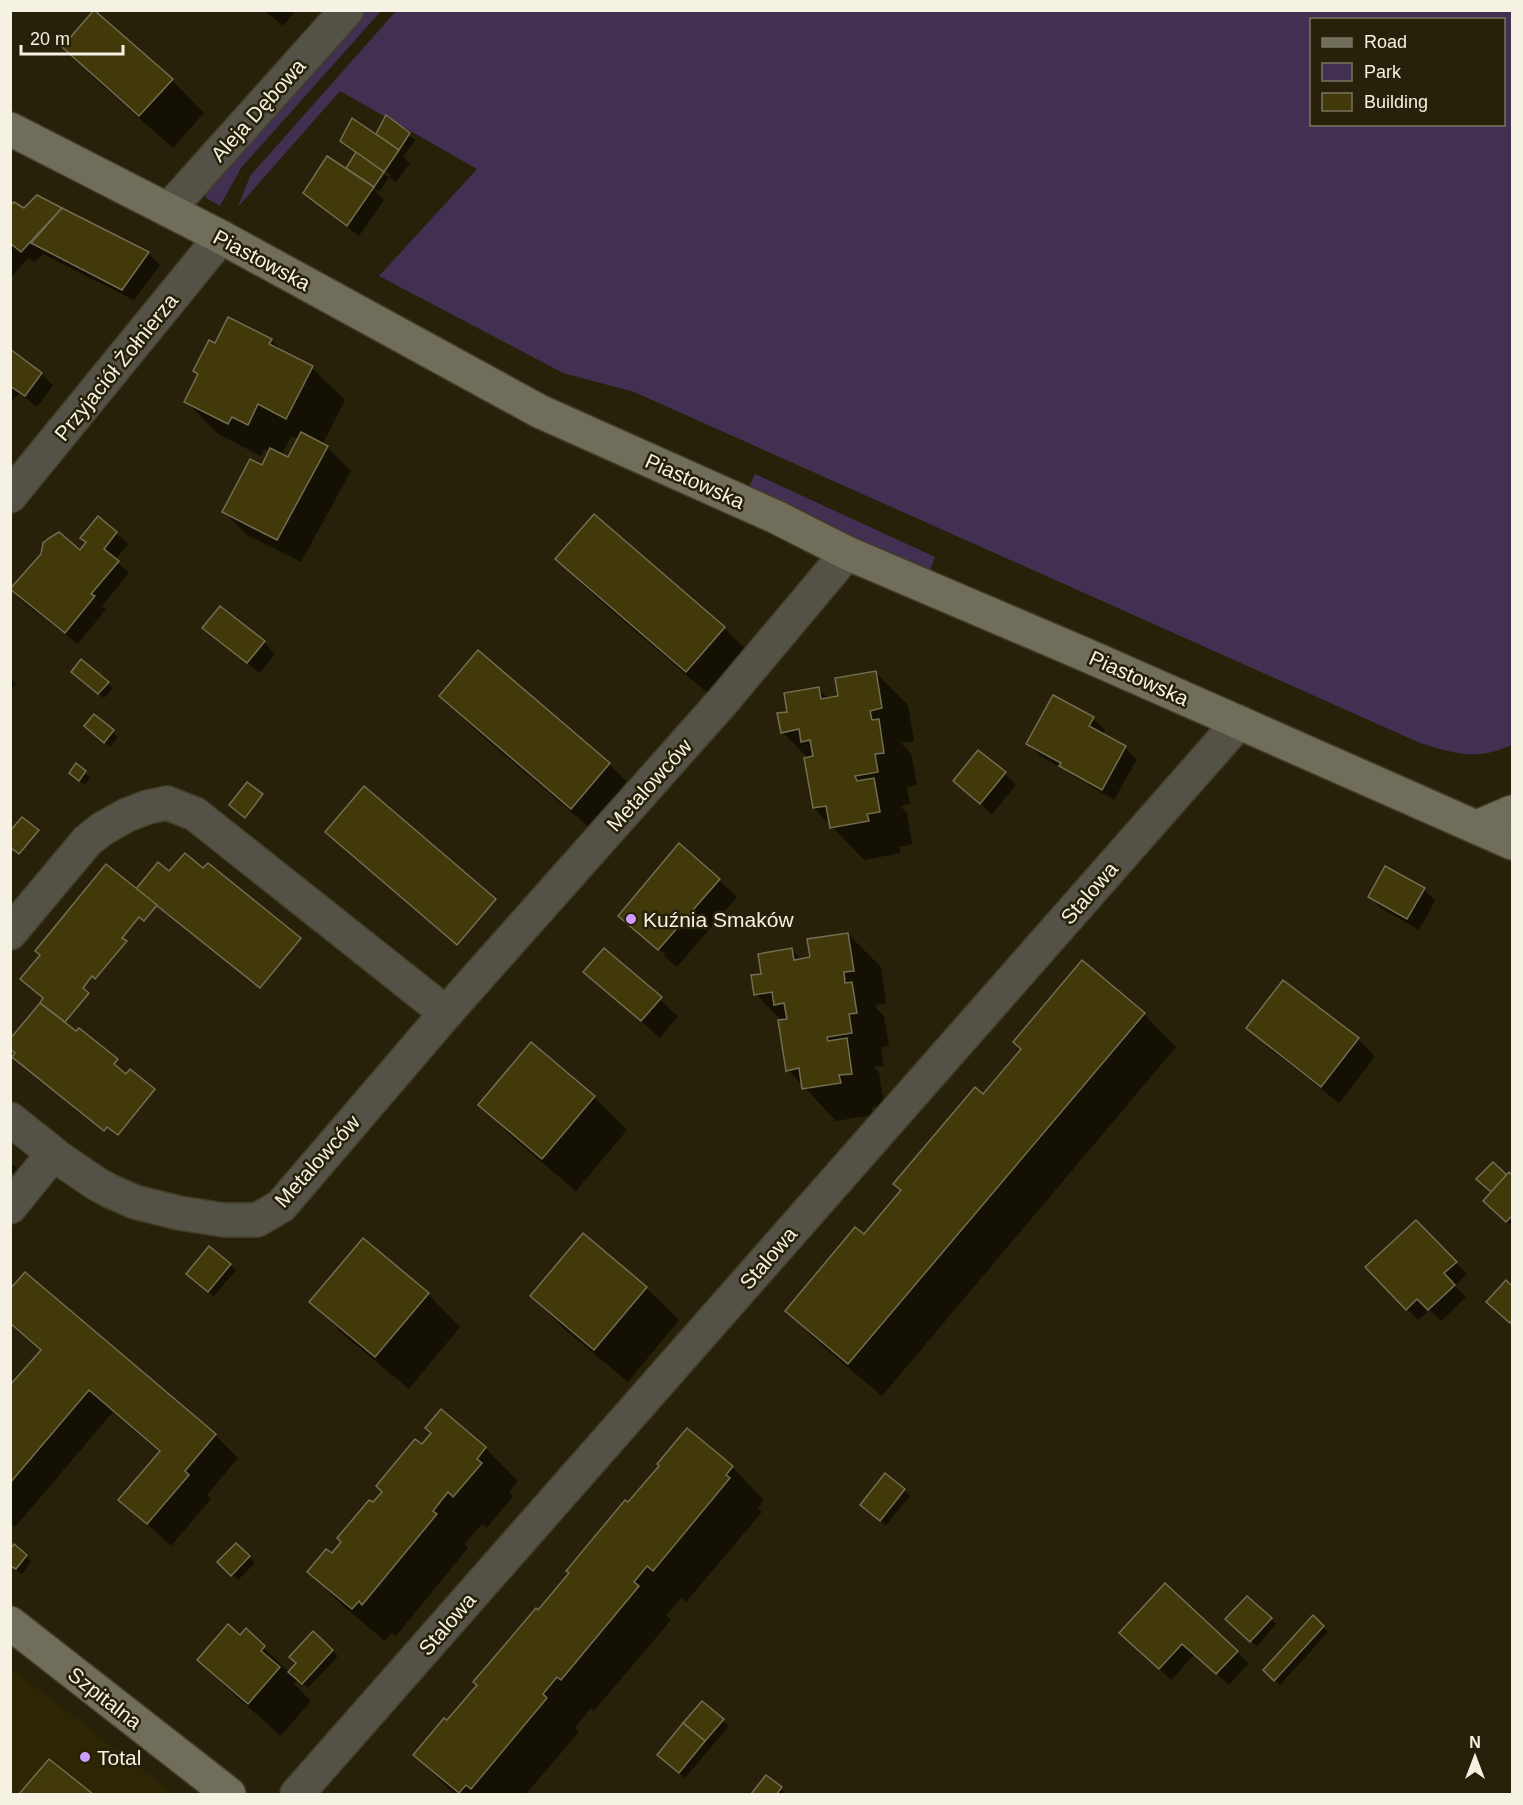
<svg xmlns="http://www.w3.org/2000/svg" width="1523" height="1805" viewBox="0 0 1523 1805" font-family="Helvetica,sans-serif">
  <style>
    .built { fill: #2c2604 }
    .green { fill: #413051; fill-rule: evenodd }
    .shadow { fill: #0007; fill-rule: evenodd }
    .building { fill: #42390a; stroke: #736e53; stroke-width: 1.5 }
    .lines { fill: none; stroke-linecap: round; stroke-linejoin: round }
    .street-casing { stroke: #433e27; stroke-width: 36 }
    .secondary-casing { stroke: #433e27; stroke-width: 36 }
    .street { stroke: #545146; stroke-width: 33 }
    .secondary { stroke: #706d5b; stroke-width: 33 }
    .poi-dot { fill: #cf9dff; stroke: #262108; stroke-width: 2 }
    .labels { text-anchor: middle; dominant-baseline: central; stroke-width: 5; stroke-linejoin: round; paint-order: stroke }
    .street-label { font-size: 21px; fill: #f5f2e3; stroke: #262108 }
    .poi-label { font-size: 21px; fill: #f5f2e3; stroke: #262108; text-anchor: start }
  </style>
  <rect width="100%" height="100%" fill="#262108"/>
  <polygon class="built" points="10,1668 77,1719 173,1794 11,1794"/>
  <g class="green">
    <polygon points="365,11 381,11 241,168 220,206 206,198 205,193"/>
    <path d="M396 11H1512V745C1476 761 1456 754 1420 743L634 392 563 373 379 276 477 169 340 91 238 207 250 176ZM1312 20H1504V124H1312Z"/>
    <polygon points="755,474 935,557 929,573 748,489"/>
  </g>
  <g class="shadow">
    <polygon points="264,10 296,10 283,26"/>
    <polygon points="64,47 172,80 204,113 173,148 96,80"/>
    <polygon points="387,118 415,140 403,157 410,163 396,182 389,177 380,191 374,189 384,200 359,236 317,204 305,192 353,173 348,168 356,154 353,152 381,172 378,177 380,179 384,174 389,177 391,175 386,171 400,151 352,148 352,151 341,141 382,140"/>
    <polygon points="37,197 148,253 160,265 134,300 43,254 34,262 28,258 10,279 10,201 25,210"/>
    <path d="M271 340 283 352 312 368 345 400 322 445 328 448 351 471 301 562 247 535 224 512 262 467 270 451 265 449 261 456 218 434 186 401 199 376 195 371 215 345ZM291 436 299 440 288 459 281 456Z"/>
    <polygon points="10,351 41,374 53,385 37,407 19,393 10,405"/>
    <polygon points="116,533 128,544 115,560 129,573 102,606 106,609 78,644 23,602 12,590 80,552 87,543 82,538"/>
    <polygon points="557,559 724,628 757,660 720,704 590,592"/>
    <polygon points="204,628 264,642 275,654 260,673"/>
    <polygon points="479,652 609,764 642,797 604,840 474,729 441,696"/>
    <polygon points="875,672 908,705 914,741 901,743 911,753 917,785 907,787 910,804 900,806 907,813 912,844 899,847 901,853 864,860 814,808 808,758 782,732 789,713 819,689 829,699 839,698"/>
    <polygon points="78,677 108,683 113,688 104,698"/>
    <polygon points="10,678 16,684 10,691"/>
    <polygon points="94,716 118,737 110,747 91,731"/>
    <polygon points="1093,719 1105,730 1102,735 1125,748 1137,759 1114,800 1039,755 1028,744"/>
    <polygon points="76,766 90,778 85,785 76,778"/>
    <polygon points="1005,773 1016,785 992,814 955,781"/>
    <polygon points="719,880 737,897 677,967 664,956 665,954 636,929 636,932 620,916"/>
    <polygon points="1424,889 1435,901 1419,930 1381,908 1370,897"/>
    <polygon points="848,934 881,967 886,1003 876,1005 876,1008 884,1016 889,1046 881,1047 884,1066 874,1067 879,1072 884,1106 871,1108 873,1115 836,1121 788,1070 782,1021 756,994 763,975 792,950 802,960 812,958"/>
    <polygon points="604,950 678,1016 660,1038 585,972"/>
    <polygon points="1144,1014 1176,1047 882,1396 820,1344 787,1311 864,1236 983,1096"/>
    <polygon points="1248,1028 1358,1039 1375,1057 1339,1103 1265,1045"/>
    <polygon points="594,1097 627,1130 576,1191 513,1138 480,1105"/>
    <polygon points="10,1162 17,1168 10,1176"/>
    <polygon points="1512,1171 1512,1226 1485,1201 1493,1192 1478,1179 1507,1177"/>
    <polygon points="1416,1222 1467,1274 1455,1286 1466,1297 1441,1321 1430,1310 1418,1320 1407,1309"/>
    <polygon points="209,1248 236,1270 214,1296 193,1279"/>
    <polygon points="25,1274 215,1435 238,1458 207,1495 211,1499 171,1546 120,1499 160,1453 113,1412 15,1527 10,1523 10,1388 41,1351 10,1324 10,1291"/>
    <polygon points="1506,1282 1512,1288 1512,1324 1494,1307"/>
    <polygon points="646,1288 679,1320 628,1382 564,1329 532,1296"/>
    <polygon points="428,1294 460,1327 409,1389 344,1335 312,1302"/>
    <polygon points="441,1411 485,1448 518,1481 509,1492 513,1496 487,1528 482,1524 465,1544 468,1548 396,1636 392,1633 385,1641 342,1605 309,1572 332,1555 433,1434"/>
    <polygon points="732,1467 764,1500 758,1508 762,1512 686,1602 681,1598 666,1615 671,1620 594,1711 591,1708 575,1728 579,1732 526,1794 456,1794 448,1788 415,1755 447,1723 629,1504"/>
    <polygon points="885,1475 910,1496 886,1525 867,1510"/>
    <polygon points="236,1545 255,1563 238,1580 219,1562"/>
    <polygon points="26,1556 31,1561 22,1574 10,1565"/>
    <polygon points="1313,1618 1328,1632 1280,1685 1265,1670"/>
    <polygon points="1271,1619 1276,1624 1257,1646 1233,1625"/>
    <polygon points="246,1631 289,1672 298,1663 313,1633 338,1656 308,1688 298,1679 294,1684 311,1701 281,1736 231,1692 199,1660 241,1637"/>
    <polygon points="1121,1633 1237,1652 1249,1663 1229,1685 1195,1654 1171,1680"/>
    <polygon points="702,1703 729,1726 685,1778 664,1760"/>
    <polygon points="49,1761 90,1794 21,1794"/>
    <polygon points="766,1777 781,1789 786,1794 752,1794"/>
  </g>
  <g class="building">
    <polygon points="94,10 173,79 139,116 62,47"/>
    <polygon points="386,115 410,133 399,150 376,134"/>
    <polygon points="352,118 399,150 384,172 340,141"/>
    <polygon points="356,152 384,172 374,187 346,168"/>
    <polygon points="327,156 374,187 347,226 303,193"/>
    <polygon points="37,195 62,208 21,252 10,243 10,206 14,202 24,208"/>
    <polygon points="62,208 149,252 122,290 31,243"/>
    <polygon points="228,317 272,339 269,344 313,366 286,419 258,404 248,425 232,417 228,424 184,402 198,374 193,371 209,340 215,343"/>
    <polygon points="10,349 42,373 25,396 10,386"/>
    <polygon points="301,432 328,446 277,540 222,512 250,459 262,465 270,448 288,457"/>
    <polygon points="594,514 725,627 686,672 555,559"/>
    <polygon points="98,516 117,532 104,549 119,561 91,594 95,596 65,633 10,589 41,554 43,543 49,538 59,532 80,550 86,542 80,538"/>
    <polygon points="220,606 265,641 247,663 202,628"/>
    <polygon points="478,650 610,763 571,809 439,696"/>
    <polygon points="81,659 109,682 98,694 71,672"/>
    <polygon points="876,671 882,708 870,711 872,720 879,719 884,753 875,754 878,772 855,776 857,781 874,778 880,812 867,814 869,821 830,828 826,806 813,808 804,758 813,756 810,740 801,742 799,729 781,733 777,713 787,712 784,693 819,687 821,699 838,696 835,678"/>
    <polygon points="1053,695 1094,717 1089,726 1126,746 1102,790 1059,766 1061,763 1026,744"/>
    <polygon points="94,714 114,730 104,743 84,726"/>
    <polygon points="978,750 1006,772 980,804 953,781"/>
    <polygon points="76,763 86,771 79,781 69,773"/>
    <polygon points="247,782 263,794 245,818 229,805"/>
    <polygon points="364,786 496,899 457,945 325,832"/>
    <polygon points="22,817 39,830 19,854 10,847 10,831"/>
    <polygon points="679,843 720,879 658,950 618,916"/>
    <polygon points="185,853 203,868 208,863 301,938 260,988 136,889 158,862 169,871"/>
    <polygon points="106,864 157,905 144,921 139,917 122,938 127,941 95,979 92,976 83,988 89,993 65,1022 40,1003 43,998 20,979 40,955 35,951"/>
    <polygon points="1385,866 1425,888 1407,919 1368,897"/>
    <polygon points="848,933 854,971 844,972 845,983 852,982 857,1013 849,1014 852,1033 827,1037 828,1041 847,1038 852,1074 839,1075 841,1083 802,1089 799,1068 786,1071 778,1020 787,1019 784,1003 774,1005 772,992 754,995 751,975 761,974 758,954 792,948 794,960 810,957 807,939"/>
    <polygon points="604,948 662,997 641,1021 583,972"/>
    <polygon points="1082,960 1145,1013 848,1364 785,1311 855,1227 864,1234 901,1190 893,1184 975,1087 983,1094 1021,1049 1013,1042"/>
    <polygon points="1283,980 1359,1038 1321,1087 1246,1028"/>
    <polygon points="40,1003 76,1031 79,1028 118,1059 114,1064 126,1074 130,1069 155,1089 118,1135 107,1127 104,1131 12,1057 15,1053 10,1049 10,1039"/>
    <polygon points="531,1042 595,1096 542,1159 478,1105"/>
    <polygon points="1493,1162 1507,1175 1491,1192 1476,1179"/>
    <polygon points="1509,1172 1512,1175 1512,1216 1506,1222 1483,1201"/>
    <polygon points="1416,1220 1457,1262 1444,1273 1455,1285 1428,1310 1417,1299 1406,1310 1365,1267"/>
    <polygon points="583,1233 647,1287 594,1350 530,1296"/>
    <polygon points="363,1238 429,1293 375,1357 309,1302"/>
    <polygon points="209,1246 231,1264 208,1292 186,1274"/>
    <polygon points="25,1272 216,1434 185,1471 189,1475 147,1524 118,1500 160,1451 89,1390 10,1483 10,1385 41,1350 10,1323 10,1289"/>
    <polygon points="1506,1280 1512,1286 1512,1320 1510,1323 1486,1302"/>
    <polygon points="441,1409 486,1447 477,1459 482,1463 453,1497 448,1492 433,1511 437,1514 362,1605 359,1601 352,1609 307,1572 326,1549 332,1553 341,1542 337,1538 369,1500 373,1502 382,1492 376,1486 415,1439 422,1444 431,1433 425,1428"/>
    <polygon points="687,1428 733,1466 726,1475 730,1478 653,1571 647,1566 634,1582 639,1586 561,1680 557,1677 543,1694 547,1698 471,1789 466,1785 459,1793 413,1755 444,1718 447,1720 477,1685 473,1682 536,1608 538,1610 569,1573 566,1571 625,1500 628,1502 659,1466 657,1464"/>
    <polygon points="885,1473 905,1489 880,1521 860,1505"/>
    <polygon points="236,1543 250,1556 231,1576 217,1562"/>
    <polygon points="14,1544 27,1555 16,1569 10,1566 10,1549"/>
    <polygon points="1165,1583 1238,1651 1216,1674 1182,1644 1159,1669 1119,1633"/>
    <polygon points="1247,1596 1272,1618 1250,1642 1225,1619"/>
    <polygon points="1313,1615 1324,1626 1274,1681 1263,1670"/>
    <polygon points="228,1624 240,1635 246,1628 265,1646 261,1651 280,1667 248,1704 197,1660"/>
    <polygon points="313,1631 333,1650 302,1684 288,1672 296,1663 289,1657"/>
    <polygon points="702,1701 724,1719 705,1741 683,1723"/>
    <polygon points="683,1723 705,1741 679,1773 657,1755"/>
    <polygon points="49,1759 93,1794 19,1794"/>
    <polygon points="766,1775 782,1787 777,1794 751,1794"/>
  </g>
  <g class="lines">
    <defs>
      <g id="street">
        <polyline points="168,210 347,10"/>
        <polyline points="10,496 221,237"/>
        <polyline points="10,933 87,841 102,829 127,815 148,807 167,803 195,814 446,1013"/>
        <polyline points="10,1119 54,1154"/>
        <polyline points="10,1207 53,1154 97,1184 110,1191 135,1202 179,1213 224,1220 257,1220 281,1206 446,1013 723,701 847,553"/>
        <polyline points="297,1794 1239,722"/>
      </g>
      <g id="secondary">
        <polyline points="10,129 221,237 539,411 776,517 847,553 1086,655 1512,843"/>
        <polyline points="1477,827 1512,812"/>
        <polyline points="10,1623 229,1794"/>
      </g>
    </defs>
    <use href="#street" class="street-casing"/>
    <use href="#secondary" class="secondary-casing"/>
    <use href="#street" class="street"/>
    <use href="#secondary" class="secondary"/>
  </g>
  <g class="poi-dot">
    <circle cx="631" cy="919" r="6"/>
    <circle cx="85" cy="1757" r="6"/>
  </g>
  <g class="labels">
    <g class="street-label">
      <text transform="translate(258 110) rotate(-48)">Aleja Dębowa</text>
      <text transform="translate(262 260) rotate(28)">Piastowska</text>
      <text transform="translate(116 367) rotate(-51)">Przyjaciół Żołnierza</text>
      <text transform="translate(695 481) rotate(24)">Piastowska</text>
      <text transform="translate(1139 678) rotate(24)">Piastowska</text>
      <text transform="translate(649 785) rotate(-48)">Metalowców</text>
      <text transform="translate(1089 893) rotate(-49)">Stalowa</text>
      <text transform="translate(317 1161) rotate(-48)">Metalowców</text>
      <text transform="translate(768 1258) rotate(-49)">Stalowa</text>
      <text transform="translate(447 1624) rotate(-49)">Stalowa</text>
      <text transform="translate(105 1698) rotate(38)">Szpitalna</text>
    </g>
    <g class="poi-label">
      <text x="643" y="919">Kuźnia Smaków</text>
      <text x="97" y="1757">Total</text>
    </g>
  </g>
  <rect width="1523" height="1805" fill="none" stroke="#f5f2e3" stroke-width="24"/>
  <rect x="1310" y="18" width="195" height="108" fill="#262108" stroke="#797560" stroke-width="1.5"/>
  <rect x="1322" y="38" width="30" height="9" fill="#706d5b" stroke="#797560" stroke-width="1.5"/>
  <text x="1364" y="48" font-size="18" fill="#f5f2e3">Road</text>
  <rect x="1322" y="63" width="30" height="18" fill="#413051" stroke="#797560" stroke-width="1.5"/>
  <text x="1364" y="78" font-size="18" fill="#f5f2e3">Park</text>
  <rect x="1322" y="93" width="30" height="18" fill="#42390a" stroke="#797560" stroke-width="1.5"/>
  <text x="1364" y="108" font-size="18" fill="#f5f2e3">Building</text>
  <g transform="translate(1475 1757)" stroke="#262108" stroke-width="4.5" paint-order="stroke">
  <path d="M0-4.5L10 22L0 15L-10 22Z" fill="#f5f2e3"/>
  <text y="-9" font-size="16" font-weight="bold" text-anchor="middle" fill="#f5f2e3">N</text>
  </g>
  <path d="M21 45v9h102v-9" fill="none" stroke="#f5f2e3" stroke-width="3"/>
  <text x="30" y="45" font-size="18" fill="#f5f2e3" stroke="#262108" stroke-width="4.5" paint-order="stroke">20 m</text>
</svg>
